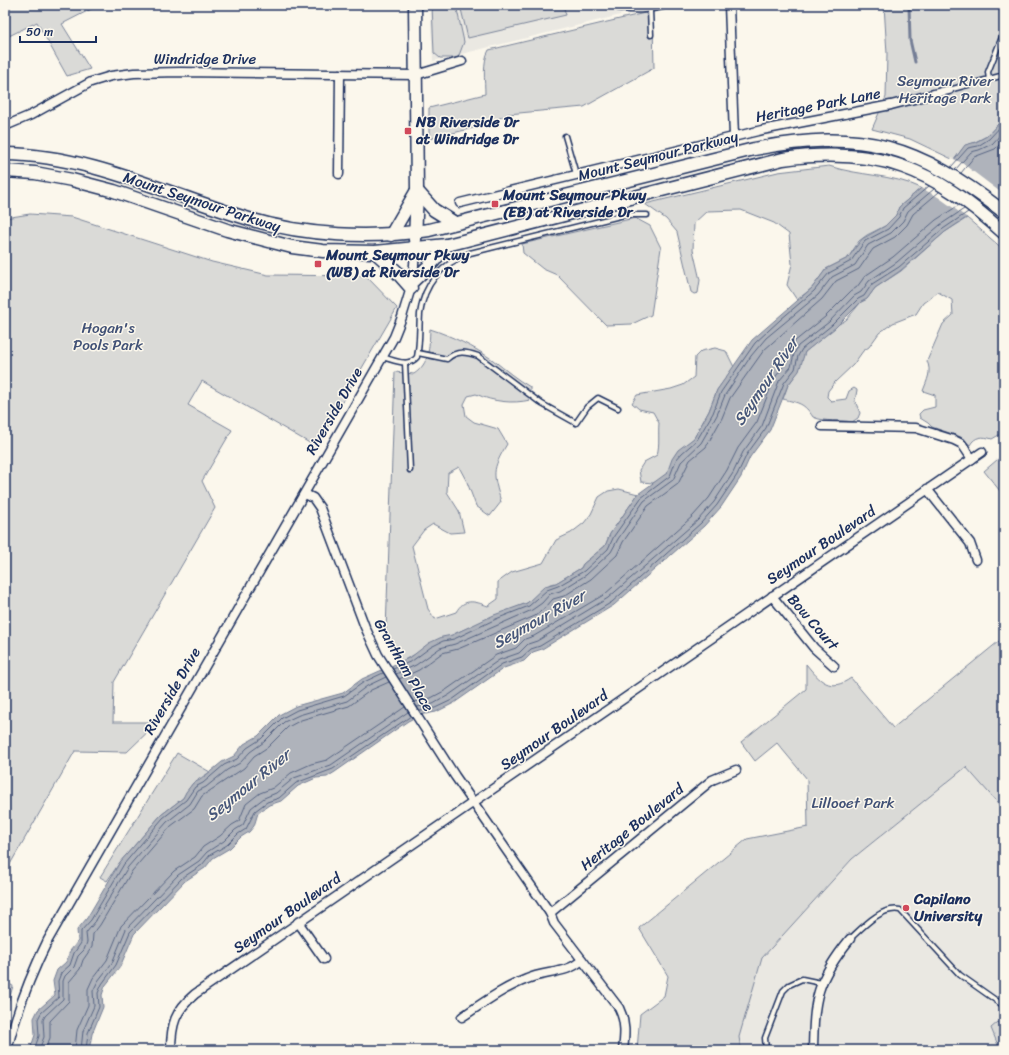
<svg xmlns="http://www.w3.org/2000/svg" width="1009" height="1055" viewBox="0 0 1009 1055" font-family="Sriracha,sans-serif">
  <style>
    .built { fill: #eae8e2 }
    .green { fill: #dadad7; stroke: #7a849a }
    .water { fill: #afb3bb; stroke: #747e96 }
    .pier { fill: #fbf7ec }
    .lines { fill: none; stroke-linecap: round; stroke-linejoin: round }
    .shore { stroke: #566483; stroke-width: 1 }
    .stream { stroke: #747e96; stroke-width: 3 }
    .service-casing { stroke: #1b2f5e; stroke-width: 7 }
    .minor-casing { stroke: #1b2f5e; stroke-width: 11 }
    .secondary-casing { stroke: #1b2f5e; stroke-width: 15 }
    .service { stroke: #fbf7ec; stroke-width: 4 }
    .minor { stroke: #fbf7ec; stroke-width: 8 }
    .secondary { stroke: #fbf7ec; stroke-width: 12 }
    .poi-dot { fill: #d1495b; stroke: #fbf7ec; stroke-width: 1.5 }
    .labels { text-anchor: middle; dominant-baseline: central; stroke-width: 3; stroke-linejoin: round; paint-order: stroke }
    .street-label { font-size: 15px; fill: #1b2f5e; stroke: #fbf7ec }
    .park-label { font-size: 15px; fill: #415176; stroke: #fbf7ec }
    .poi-label { font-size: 15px; font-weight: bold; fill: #1b2f5e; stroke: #fbf7ec; text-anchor: start }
    .water-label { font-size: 16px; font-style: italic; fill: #47577a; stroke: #fbf7ec }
  </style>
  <rect width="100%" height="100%" fill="#fbf7ec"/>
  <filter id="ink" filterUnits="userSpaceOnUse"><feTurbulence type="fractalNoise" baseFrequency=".025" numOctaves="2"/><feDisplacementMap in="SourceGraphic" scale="8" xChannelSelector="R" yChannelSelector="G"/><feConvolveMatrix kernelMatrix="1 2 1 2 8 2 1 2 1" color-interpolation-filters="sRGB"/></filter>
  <g filter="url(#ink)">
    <g class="built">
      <polygon points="430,5 661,5 433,61"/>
      <polygon points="966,767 1004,810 1004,1050 740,1050 739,1037 762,958 852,859"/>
    </g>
    <g class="green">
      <polygon points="5,5 99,5 62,24 90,69 67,76 37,22 5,38"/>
      <polygon points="432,5 456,5 464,42 458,58 440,58 434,53"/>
      <polygon points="460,5 563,5 566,15 468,38"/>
      <polygon points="884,5 1004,5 1004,111 1001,114 1000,122 987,136 963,148 954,160 910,139 872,129 886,97 887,54"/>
      <path d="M645 13 653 22 654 68 584 107 508 114 485 125 429 139V108L485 94C485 81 482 62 489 50Z"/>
      <path d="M829 166C859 176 892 174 921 188L899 207 896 215 885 226 867 235 859 241 848 258 826 269 812 288 797 300 787 285 792 264 789 234 774 223 741 210 707 211 694 223 693 250 700 280 698 293 694 294 691 292 677 232 666 219 645 204 778 172Z"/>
      <polygon points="30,214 72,217 212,262 268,275 366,276 397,308 317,445 313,445 202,381 188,405 232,430 202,481 215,508 114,682 113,722 158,722 127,752 75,751 5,873 5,218"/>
      <polygon points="635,218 650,226 661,248 651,315 632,324 606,325 557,275 543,269 523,253 522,244"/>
      <path d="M967 218 1004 250V432L992 439C983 436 975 436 970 445L961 437 932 427 928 423 920 418 919 414 923 410 935 407V395L923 391C927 380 932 372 927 361L943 324 953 315 952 300 938 292 923 303 916 314 893 323 879 333 869 347 863 351 853 365 835 382 828 391 827 397 831 401 846 399 849 391 854 388 857 390 855 401 860 413 858 418 852 422C838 419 827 423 813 417 804 403 799 403 783 399L788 385 792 380 805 352 839 324 846 320 861 302 867 299 875 288 901 271 945 232Z"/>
      <path d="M430 329C452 336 474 347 493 360 506 370 516 379 530 387V400C513 404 493 402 476 394L468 396 464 404 466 416 474 422 498 429 507 444C491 471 493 473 501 502L490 516 476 506 467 482 459 467 448 473 447 492 459 511 464 532 450 533 433 524 424 530 412 546 428 609 435 619 456 612C464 598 474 601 488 606L498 599V582L512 572 543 563 556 540 571 533 584 523 591 514 599 497 608 491 619 489 638 494 610 534 605 546 583 564 581 568 556 583 550 584 527 603 458 632 398 663 386 631 395 372 414 374C430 363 429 348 430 329Z"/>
      <path d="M715 348 726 351 734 367 717 390 709 411 694 438 676 454 667 473 662 479 653 483 641 482 639 470 644 462 657 455C660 444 658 434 659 423L653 412 639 409 632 403 637 395 671 389 683 385 694 377 695 357 701 351Z"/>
      <polygon points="1004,454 1004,496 984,471"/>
      <path d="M1004 637V810L966 767 852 859 762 958 739 1037 741 1050H637L640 1014 664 996 668 976 639 928 747 839 808 827 807 779 777 743 755 761 741 742 806 689V664C820 681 830 693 851 678L893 728Z"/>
      <polygon points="177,753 210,772 193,783 183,798 161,815 120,862 107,881 100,877"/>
      <polygon points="5,982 13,986 5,1013"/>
      <polygon points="998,1022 1004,1026 1004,1050 1000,1050 991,1028"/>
    </g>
    <polygon class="water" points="1004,113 1004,191 993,200 945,232 900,271 875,288 867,299 861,302 835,328 805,352 799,371 788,385 770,430 750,457 741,477 721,507 704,526 614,605 542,649 533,652 524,661 504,668 454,703 436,712 420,715 408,721 335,772 327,777 316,778 298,786 281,801 269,805 258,813 254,826 249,832 241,837 230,848 213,858 205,868 185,881 134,934 120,967 105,986 102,995 103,1007 92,1034 89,1050 30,1050 35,1035 34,1018 38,1010 55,995 53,981 57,970 66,962 70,951 78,941 77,930 87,918 120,862 161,815 183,798 186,792 193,783 200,780 222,762 234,756 244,744 258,736 279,715 296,706 343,693 362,679 411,657 429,643 442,637 452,635 494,615 527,603 545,586 556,583 581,568 583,564 605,546 610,534 638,494 667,473 672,459 678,450 694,438 709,411 717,390 752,340 812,288 826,269 848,258 862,239 885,226 896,215 899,207 954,160 965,145 976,142 987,136 1000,122"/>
    <polygon class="pier" points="952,158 962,163 1003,194 995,202 969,219 938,197 919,187"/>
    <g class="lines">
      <g class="shore">
        <polyline points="951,167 968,148 978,146 989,139 1004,123"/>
        <polyline points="955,170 971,152 979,150 992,144 1004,131"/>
        <polyline points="961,173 974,157 995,149 1004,140"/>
        <polyline points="393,669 412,661 431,647 443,641 454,639 496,619 529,606 547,590 558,586 584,571 608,549 614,536 641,498 670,476 676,460 682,453 697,440 713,413 721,392 755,343 780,320 814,291 829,273 851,261 865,241 888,229 899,217 903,208 929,186"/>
        <polyline points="396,674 416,665 440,648 455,644 532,610 542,603 550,594 560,591 586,575 611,552 618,539 644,501 673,480 681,462 701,443 717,415 725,395 751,356 766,338 818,295 832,277 855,265 868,245 891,233 903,221 908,211 934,189"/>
        <polyline points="399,679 419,670 442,653 458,649 535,616 546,607 553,599 564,596 591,579 617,555 623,542 648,506 678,484 690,460 706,447 722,418 730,398 764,350 822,299 836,281 859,269 873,249 895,237 907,225 913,214 939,192"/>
        <polyline points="414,702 431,698 446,690 496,655 516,648 525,639 534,636 605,594 693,516 709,498 727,470 738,448 757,422 774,379 785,364 788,352 794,342 825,317 850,292 857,287 865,276 893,257 936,220 959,205"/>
        <polyline points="417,707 433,704 449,695 499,660 519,653 528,644 537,641 608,598 698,520 714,502 733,473 743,452 762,426 779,381 791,367 794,354 798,346 829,322 854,296 861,292 869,281 897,262 940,225 964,209"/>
        <polyline points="420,711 435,708 452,700 502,664 522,657 531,649 540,646 612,602 701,523 717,505 737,475 747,454 766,428 784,383 795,369 798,356 802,349 832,325 858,299 864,296 872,284 899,267 943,229 968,212"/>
        <polyline points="34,1050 39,1036 38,1019 41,1013 59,997 58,981 61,973 70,965 74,953 81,943 81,931 91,920 124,864 163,818 186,800 195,787 203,783 224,765 237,759 247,748 261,739 282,718 297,710 344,696 364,682 383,673"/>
        <polyline points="39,1050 44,1037 43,1020 45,1016 63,999 63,981 65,976 74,967 78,956 84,950 87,942 86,933 95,922 128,867 167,822 190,804 198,791 206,787 227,770 240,763 250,752 264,742 284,722 299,715 347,701 367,686 386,677"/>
        <polyline points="45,1050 50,1038 50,1021 69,1001 69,982 80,969 83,960 92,947 93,934 100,925 132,871 171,826 194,809 202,796 244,768 254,756 268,747 288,727 301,720 349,706 371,690 389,682"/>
        <polyline points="75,1050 77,1030 88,1005 88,989 93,978 107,960 121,926 174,871 195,857 203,847 220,836 232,825 239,821 246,804 260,793 273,788 291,773 311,764 327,760 405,707"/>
        <polyline points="81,1050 83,1031 94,1006 93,991 98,981 112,963 126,929 178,875 199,861 207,852 224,841 235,830 243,825 251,808 264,798 276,793 294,778 331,765 408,712"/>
        <polyline points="86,1050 88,1033 99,1007 98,993 102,984 116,965 130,932 182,878 202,865 210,855 227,845 238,834 246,829 255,811 267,802 279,798 296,783 333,769 411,716"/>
      </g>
      <polyline class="stream" points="909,5 910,40 915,62"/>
      <defs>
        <g id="service">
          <path d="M610 5C630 14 651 10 671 5"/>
          <polyline points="650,10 651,35"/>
          <polyline points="989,80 988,72 1004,32"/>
          <polyline points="949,90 1004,75"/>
          <polyline points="565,136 576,174"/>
          <path d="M418 353 447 359C457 350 466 352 478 356L542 404 576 423 587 407 598 398 618 408"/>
          <path d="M382 357C394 360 408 368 417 357 420 343 419 328 420 314 424 283 443 263 470 253L624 215H647"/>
          <polyline points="405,363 410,470"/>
          <path d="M850 939C862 928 881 906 900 910L960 975 1004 1006"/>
          <polyline points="766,1050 765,1038 783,991 789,985 802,979 821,983"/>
        </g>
        <g id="minor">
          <polyline points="729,5 734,136"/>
          <polyline points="5,126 31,115 91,82 111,76 134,73 180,72 416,75 462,61"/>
          <polyline points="339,174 340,74"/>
          <polyline points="460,203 762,130 891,105 949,90"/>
          <polyline points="822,426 916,428 954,440 962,444 972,459"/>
          <polyline points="927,489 970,543 976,560"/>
          <path d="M305 494 313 498 320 508 365 627 378 655 455 776 550 913 554 923 619 1008C626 1022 625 1035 623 1050"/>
          <polyline points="772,596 814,648 834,666"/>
          <polyline points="550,913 712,780 736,770"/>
          <polyline points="298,922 324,959"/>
          <path d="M462 1017C483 1003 503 988 527 979 545 971 567 974 582 960"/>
          <path d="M7 1050C17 1010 30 976 48 940L394 337 402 317 413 281 415 249"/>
          <path d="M171 1050C171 1024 175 1011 195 994L982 452"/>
          <path d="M813 1050C814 998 816 981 850 939"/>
        </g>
        <g id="secondary">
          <polyline points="415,5 417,191 415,240"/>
          <path d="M5 154C90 155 169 195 249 219 306 236 371 239 429 230L754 149C863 128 917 145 1004 212"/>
          <path d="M5 171 35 173 72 180 114 191 227 230 292 247 323 251 375 252 447 245 783 159C879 146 933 168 1004 233"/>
          <polyline points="417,191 434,210 455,223"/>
          <polyline points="391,235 416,192"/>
          <polyline points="375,252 396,271 411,288"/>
          <polyline points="413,281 433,262 447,245"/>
        </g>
      </defs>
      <use href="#service" class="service-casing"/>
      <use href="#minor" class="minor-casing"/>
      <use href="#secondary" class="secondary-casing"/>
      <use href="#service" class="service"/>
      <use href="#minor" class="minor"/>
      <use href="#secondary" class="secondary"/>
    </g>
  </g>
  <g class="poi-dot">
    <rect x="404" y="127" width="8" height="8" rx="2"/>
    <rect x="491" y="200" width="8" height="8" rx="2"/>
    <rect x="314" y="260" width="8" height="8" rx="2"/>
    <circle cx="906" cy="908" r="4"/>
  </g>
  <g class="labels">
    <g class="street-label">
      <text x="205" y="59">Windridge Drive</text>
      <text transform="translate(818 105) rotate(-11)">Heritage Park Lane</text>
      <text transform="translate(658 156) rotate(-14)">Mount Seymour Parkway</text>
      <text transform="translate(202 202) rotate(18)">Mount Seymour Parkway</text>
      <text transform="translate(334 411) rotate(-60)">Riverside Drive</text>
      <text transform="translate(821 545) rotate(-34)">Seymour Boulevard</text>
      <text transform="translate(813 622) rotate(49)">Bow Court</text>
      <text transform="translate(404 665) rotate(60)">Grantham Place</text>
      <text transform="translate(172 691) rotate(-60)">Riverside Drive</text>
      <text transform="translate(554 730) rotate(-35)">Seymour Boulevard</text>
      <text transform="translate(632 827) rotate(-39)">Heritage Boulevard</text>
      <text transform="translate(287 913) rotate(-35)">Seymour Boulevard</text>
    </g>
    <g class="park-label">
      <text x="945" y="81">Seymour River<tspan x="945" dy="17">Heritage Park</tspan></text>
      <text x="108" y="328">Hogan's<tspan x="108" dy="17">Pools Park</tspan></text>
      <text x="853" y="803">Lillooet Park</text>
    </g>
    <g class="poi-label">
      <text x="416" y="122">NB Riverside Dr<tspan x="416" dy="17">at Windridge Dr</tspan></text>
      <text x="503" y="195">Mount Seymour Pkwy<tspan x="503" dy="17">(EB) at Riverside Dr</tspan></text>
      <text x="326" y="255">Mount Seymour Pkwy<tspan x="326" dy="17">(WB) at Riverside Dr</tspan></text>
      <text x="914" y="899">Capilano<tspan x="914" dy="17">University</tspan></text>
    </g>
    <g class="water-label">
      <text transform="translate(766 381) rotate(-56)">Seymour River</text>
      <text transform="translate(539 619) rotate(-29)">Seymour River</text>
      <text transform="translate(248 785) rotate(-39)">Seymour River</text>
    </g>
  </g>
  <rect width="1009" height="1055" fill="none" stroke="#fbf7ec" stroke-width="20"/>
  <rect x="10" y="10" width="989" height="1035" fill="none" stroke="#1b2f5e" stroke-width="1.5" filter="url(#ink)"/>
  <path d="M20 36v6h76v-6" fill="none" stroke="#1b2f5e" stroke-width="2"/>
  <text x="26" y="36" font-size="12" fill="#1b2f5e" stroke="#fbf7ec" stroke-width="3" paint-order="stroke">50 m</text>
</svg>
